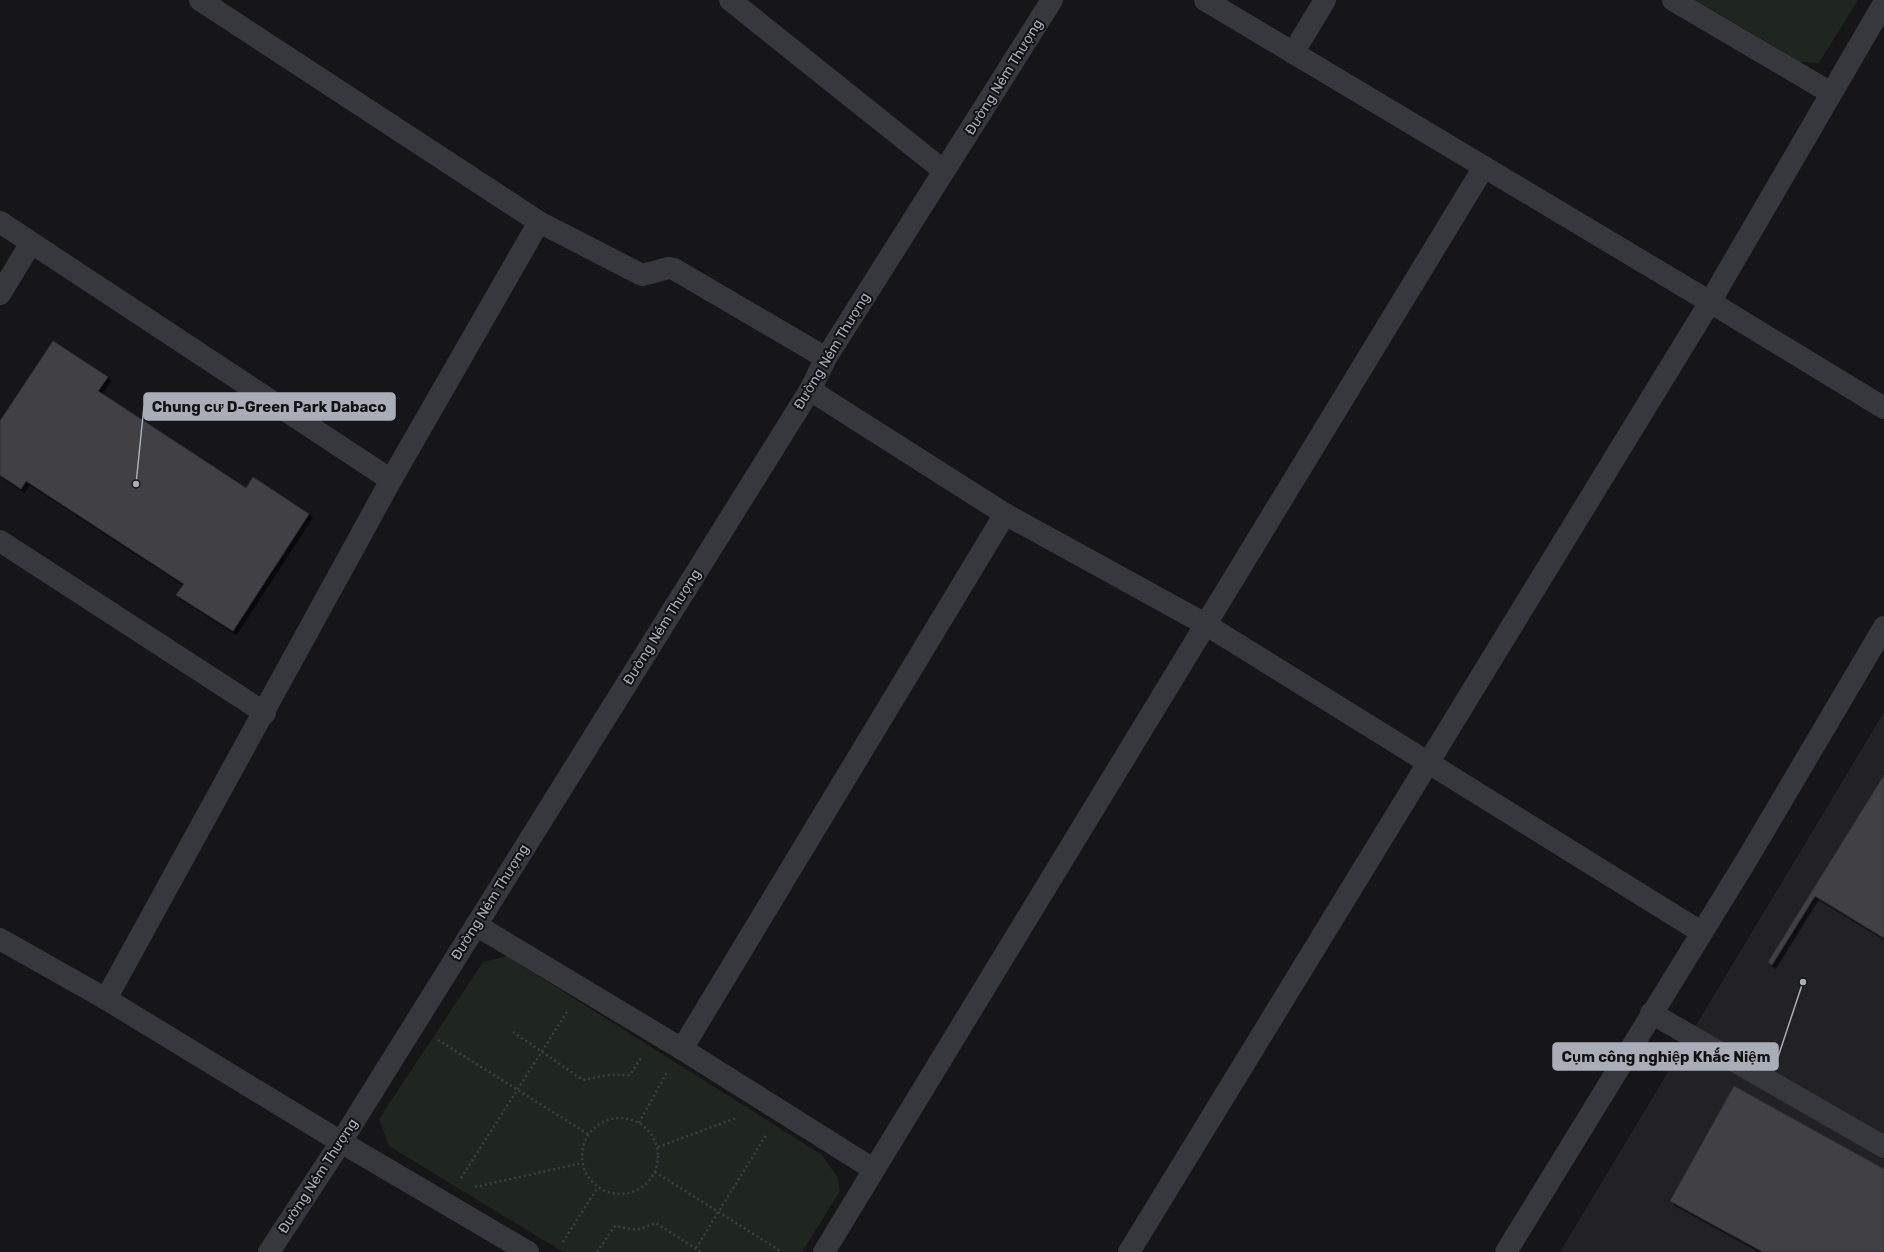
<svg xmlns="http://www.w3.org/2000/svg" width="1884" height="1252" viewBox="0 0 1884 1252" font-family="Rubik,sans-serif">
  <style>
    .built { fill: #222225 }
    .green { fill: #1e261f }
    .building { fill: #404145; stroke: #303034; filter: url(#shadow) }
    .lines { fill: none; stroke-linecap: round; stroke-linejoin: round }
    .path { stroke: #3d3f44; stroke-width: 2.5; stroke-dasharray: 2 3; stroke-linecap: butt }
    .minor { stroke: #37383d; stroke-width: 22 }
    .labels { text-anchor: middle; dominant-baseline: central; stroke-width: 4; stroke-linejoin: round; paint-order: stroke }
    .street-label { font-size: 14px; fill: #a8adb8; stroke: #111113 }
    .leader { fill: none; stroke: #a8adb8; stroke-width: 1.5 }
    .callout-dot { fill: #a8adb8; stroke: #111113; stroke-width: 1.5 }
    .callout { fill: #a8adb8; stroke: #a8adb8; stroke-width: 1.5 }
    .callout-label { font-size: 15px; text-anchor: middle; font-weight: bold; fill: #111 }
  </style>
  <defs>
    <filter id="shadow"><feDropShadow dx="3.5" dy="3.5" stdDeviation="0" flood-color="#0009"/></filter>
  </defs>
  <rect width="100%" height="100%" fill="#161618"/>
  <polygon class="built" points="1884,712 1884,1252 1560,1252"/>
  <g class="green">
    <polygon points="1696,0 1858,0 1819,63 1800,62"/>
    <polygon points="507,956 822,1155 838,1178 840,1191 802,1252 563,1252 389,1146 379,1119 483,962"/>
  </g>
  <g class="building">
    <polygon points="53,341 108,377 98,391 246,488 253,477 309,514 233,631 176,595 184,584 26,481 21,489 0,475 0,421"/>
    <polygon points="1884,775 1884,938 1815,896 1772,965 1768,962"/>
    <polygon points="1734,1086 1884,1169 1884,1252 1763,1252 1670,1201"/>
  </g>
  <g class="lines">
    <g class="path">
      <polyline points="513,1032 583,1080 607,1075 630,1075 641,1058"/>
      <polyline points="438,1040 588,1134"/>
      <circle cx="620" cy="1156" r="38"/>
      <polyline points="639,1123 667,1072"/>
      <polyline points="658,1147 736,1118"/>
      <polyline points="655,1172 782,1252"/>
      <polyline points="461,1178 567,1012"/>
      <polyline points="475,1187 582,1163"/>
      <polyline points="563,1242 598,1187"/>
      <polyline points="696,1248 766,1135"/>
      <polyline points="597,1252 615,1226 637,1230 656,1223 701,1252"/>
    </g>
    <g class="minor">
      <polyline points="200,0 539,222 642,275 669,268 674,269 826,358"/>
      <polyline points="730,0 944,171"/>
      <polyline points="1673,0 1831,93"/>
      <polyline points="1884,3 1710,302 1884,408"/>
      <polyline points="1293,53 1325,0"/>
      <polyline points="0,222 391,480"/>
      <polyline points="0,294 31,243"/>
      <polyline points="810,390 1005,514 1205,624 1701,932"/>
      <polyline points="0,541 265,713"/>
      <polyline points="476,925 682,1049 873,1169"/>
      <polyline points="0,939 106,999 341,1142 528,1252"/>
      <polyline points="106,999 391,480 539,222"/>
      <polyline points="1651,1013 1884,1147"/>
      <polyline points="682,1049 1005,514"/>
      <polyline points="269,1252 341,1142 810,390 826,358 1052,0"/>
      <polyline points="824,1252 1484,167"/>
      <polyline points="1129,1252 1710,302 1205,0"/>
      <polyline points="1506,1252 1749,856 1884,627"/>
    </g>
  </g>
  <g class="labels">
    <g class="street-label">
      <text transform="translate(1004 77) rotate(-58)">Đường Ném Thượng</text>
      <text transform="translate(832 351) rotate(-59)">Đường Ném Thượng</text>
      <text transform="translate(662 627) rotate(-58)">Đường Ném Thượng</text>
      <text transform="translate(490 902) rotate(-58)">Đường Ném Thượng</text>
      <text transform="translate(318 1176) rotate(-57)">Đường Ném Thượng</text>
    </g>
  </g>
  <path class="leader" d="M136 484L144 406M1803 982L1778 1057"/>
  <g class="callout-dot">
    <circle cx="136" cy="484" r="4"/>
    <circle cx="1803" cy="982" r="4"/>
  </g>
  <g class="callout">
    <rect x="144" y="393" width="251" height="27" rx="4"/>
    <rect x="1553" y="1043" width="225" height="27" rx="4"/>
  </g>
  <g class="callout-label">
    <text x="269" y="412">Chung cư D-Green Park Dabaco</text>
    <text x="1666" y="1062">Cụm công nghiệp Khắc Niệm</text>
  </g>
</svg>
